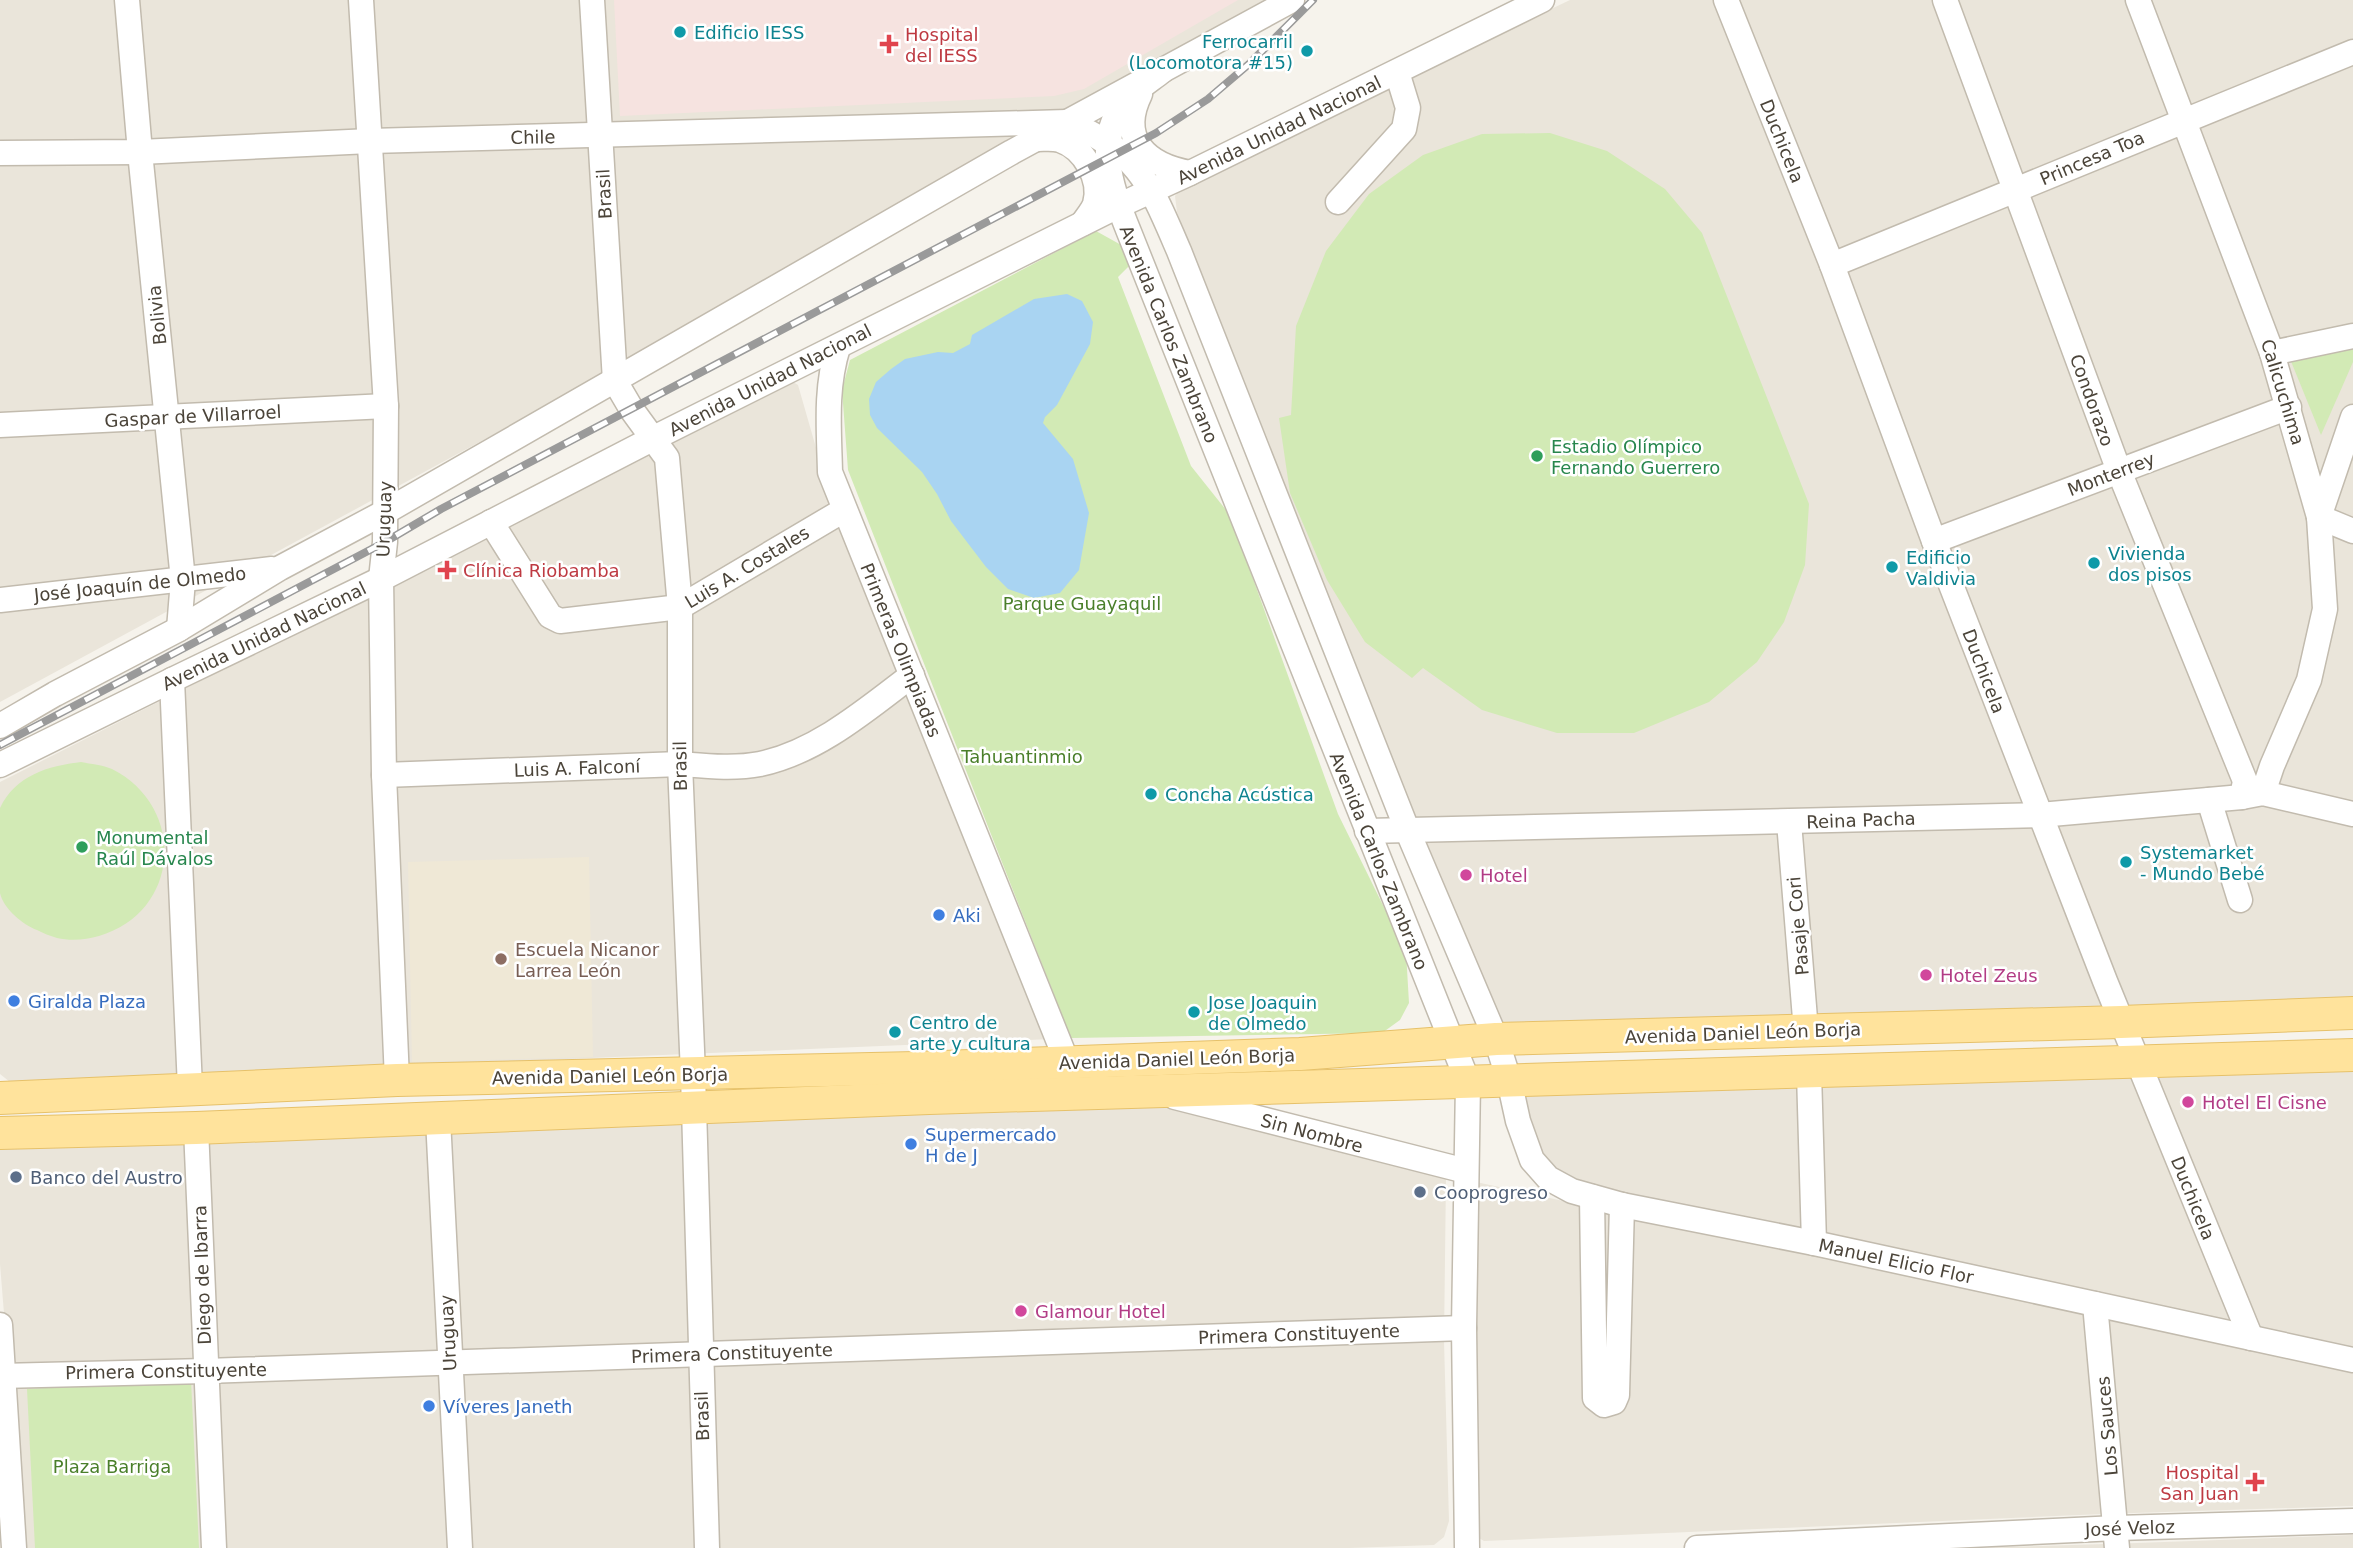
<svg xmlns="http://www.w3.org/2000/svg" width="2353" height="1548" viewBox="0 0 2353 1548" font-family="'DejaVu Sans',sans-serif">
  <style>
    .residential { fill: #eae5da }
    .education { fill: #efe8d6 }
    .medical { fill: #f6e3e0 }
    .green { fill: #d2eab5 }
    .water { fill: #a9d4f2 }
    .lines { fill: none; stroke-linecap: round; stroke-linejoin: round }
    .minor-casing { stroke: #c2bbae; stroke-width: 27 }
    .major-casing { stroke: #e6c16a; stroke-width: 34 }
    .minor { stroke: #fff; stroke-width: 24 }
    .major { stroke: #ffe39c; stroke-width: 32 }
    .rail-casing { stroke: #9a9a9a; stroke-width: 8 }
    .rail { stroke: #fff; stroke-width: 5; stroke-dasharray: 16; stroke-linecap: butt }
    .culture-dot { fill: #0f9aa8; stroke: #fff; stroke-width: 2.5 }
    .health-dot { fill: #e0444e; stroke: #fff; stroke-width: 2.5 }
    .leisure-dot { fill: #2e9e5b; stroke: #fff; stroke-width: 2.5 }
    .hotel-dot { fill: #d1479c; stroke: #fff; stroke-width: 2.5 }
    .shop-dot { fill: #3f7fe0; stroke: #fff; stroke-width: 2.5 }
    .education-dot { fill: #8d6e63; stroke: #fff; stroke-width: 2.5 }
    .service-dot { fill: #5c6f8a; stroke: #fff; stroke-width: 2.5 }
    .labels { text-anchor: middle; dominant-baseline: central; stroke-width: 5; stroke-linejoin: round; paint-order: stroke }
    .culture-label { font-size: 18px; fill: #0d838f; stroke: #fff; text-anchor: start }
    .health-label { font-size: 18px; fill: #be3a42; stroke: #fff; text-anchor: start }
    .street-label { font-size: 18px; fill: #4b4439; stroke: #fff }
    .leisure-label { font-size: 18px; fill: #27864d; stroke: #fff; text-anchor: start }
    .park-label { font-size: 18px; fill: #4a7f2a; stroke: #fff }
    .hotel-label { font-size: 18px; fill: #b23c85; stroke: #fff; text-anchor: start }
    .shop-label { font-size: 18px; fill: #366cbe; stroke: #fff; text-anchor: start }
    .education-label { font-size: 18px; fill: #785e54; stroke: #fff; text-anchor: start }
    .service-label { font-size: 18px; fill: #4e5e75; stroke: #fff; text-anchor: start }
  </style>
  <rect width="100%" height="100%" fill="#f6f3ec"/>
  <g class="residential">
    <polygon points="0,0 1274,0 983,169 0,702"/>
    <polygon points="1570,0 2353,0 2353,1008 1511,1031 1492,1018 1248,405 1177,212 1175,196 1184,184"/>
    <polygon points="793,382 798,385 829,493 1051,1039 10,1082 0,1074 0,782"/>
    <polygon points="2353,1060 2353,1350 1610,1192 1570,1179 1554,1170 1542,1156 1523,1099 1527,1089"/>
    <polygon points="1157,1099 1446,1177 1444,1341 1449,1521 1444,1537 1434,1545 1349,1548 23,1548 0,1264 0,1139"/>
    <polygon points="1476,1182 2353,1372 2353,1506 2103,1514 1484,1541 1474,1535"/>
    <polygon points="2353,1535 2353,1548 1974,1548 2137,1543"/>
  </g>
  <polygon class="education" points="589,857 593,1057 412,1062 408,862"/>
  <polygon class="medical" points="614,0 1238,0 1084,89 1054,96 620,116"/>
  <g class="green">
    <polygon points="1550,133 1607,151 1665,189 1702,233 1809,504 1805,565 1784,622 1757,662 1709,702 1634,733 1557,733 1482,710 1423,668 1412,678 1365,642 1327,580 1290,493 1279,418 1291,415 1296,326 1326,251 1369,194 1423,155 1482,134"/>
    <polygon points="1096,231 1123,246 1131,264 1118,277 1191,466 1230,515 1338,814 1406,952 1409,1003 1400,1020 1382,1033 1071,1038 848,470 842,390 850,360"/>
    <polygon points="2353,345 2353,362 2321,435 2288,354"/>
    <path d="M81 762C91 764 103 765 112 769 187 807 181 912 99 936 86 940 70 941 57 938 50 936 43 933 37 930 23 925 3 908 0 893 0 885 0 875 0 867 0 847 0 827 0 808 16 775 48 766 81 762Z"/>
    <polygon points="191,1380 199,1548 35,1548 27,1389"/>
  </g>
  <polygon class="water" points="1067,294 1082,301 1093,322 1090,344 1057,405 1045,417 1043,423 1073,459 1089,513 1079,570 1060,593 1034,598 1008,589 986,567 951,521 937,494 922,472 877,428 870,415 869,399 876,382 891,369 905,359 938,352 953,353 970,344 972,335 1034,299"/>
  <g class="lines">
    <defs>
      <g id="minor">
        <polyline points="127,0 140,152 183,580 179,629"/>
        <polyline points="361,0 386,406 385,542 381,579 384,775 397,1080"/>
        <polyline points="592,0 615,381 632,410 667,458 680,607 680,764 693,1074 707,1548"/>
        <polyline points="1726,0 1832,265 1934,541 2105,981 2251,1338"/>
        <polyline points="1945,0 2119,471 2245,781 2242,797"/>
        <polyline points="2138,0 2272,353 2319,517 2325,609 2309,680 2272,766 2263,793"/>
        <path d="M1162 71C1148 82 1131 92 1121 107 1095 147 1113 192 1129 232L1468 1082 1464 1328 1467 1548"/>
        <path d="M1140 94C1118 139 1146 165 1190 173"/>
        <path d="M1038 139C1045 139 1053 138 1060 140 1084 148 1102 179 1095 204 1093 210 1087 217 1083 223"/>
        <path d="M0 153 140 152 370 141 1067 122C1139 152 1150 184 1179 251L1408 832 1496 1039 1509 1080 1518 1121 1532 1160 1548 1178 1572 1191 1622 1205 1814 1243 2353 1360"/>
        <polyline points="1338,202 1404,129 1408,108 1397,72"/>
        <polyline points="1832,265 2353,52"/>
        <path d="M838 347C825 389 829 429 830 472L1067 1062"/>
        <polyline points="2272,353 2353,336"/>
        <polyline points="0,425 386,406"/>
        <polyline points="2319,517 2353,417"/>
        <polyline points="2319,517 2353,531"/>
        <polyline points="491,522 550,616 560,621 680,607 844,510"/>
        <polyline points="1934,541 2289,407"/>
        <polyline points="0,600 272,569"/>
        <polyline points="172,680 190,1088"/>
        <polyline points="0,726 55,694 179,629 280,568 385,512 1012,152 1292,0"/>
        <polyline points="0,765 172,680 381,579 654,438 1118,206 1190,173 1542,0"/>
        <path d="M384 775 680 764C706 766 734 769 760 764 817 752 866 710 912 675"/>
        <polyline points="2209,800 2240,900"/>
        <polyline points="1789,822 1806,1031"/>
        <polyline points="1367,831 2040,815 2242,797 2263,793 2353,814"/>
        <polyline points="1809,1073 1814,1243"/>
        <polyline points="1175,1097 1466,1171"/>
        <polyline points="438,1119 460,1548"/>
        <polyline points="196,1128 214,1548"/>
        <polyline points="1592,1197 1595,1398 1604,1405 1614,1402 1617,1395 1622,1205"/>
        <polyline points="2095,1304 2117,1548"/>
        <polyline points="0,1325 14,1548"/>
        <polyline points="0,1376 206,1371 1464,1328"/>
        <polyline points="1697,1548 2117,1528 2353,1521"/>
      </g>
      <g id="major">
        <polyline points="0,1098 397,1080 915,1068 1300,1054 1496,1039 2121,1022 2353,1013"/>
        <polyline points="0,1133 196,1128 929,1098 2353,1055"/>
      </g>
    </defs>
    <use href="#minor" class="minor-casing"/>
    <use href="#major" class="major-casing"/>
    <use href="#minor" class="minor"/>
    <use href="#major" class="major"/>
    <defs>
      <polyline id="rail" points="0,745 385,542 441,509 1156,133 1208,99 1249,64 1313,0"/>
    </defs>
    <use href="#rail" class="rail-casing"/>
    <use href="#rail" class="rail"/>
  </g>
  <g class="culture-dot">
    <circle cx="680" cy="32" r="7"/>
    <circle cx="1307" cy="51" r="7"/>
    <circle cx="2094" cy="563" r="7"/>
    <circle cx="1892" cy="567" r="7"/>
    <circle cx="1151" cy="794" r="7"/>
    <circle cx="2126" cy="862" r="7"/>
    <circle cx="1194" cy="1012" r="7"/>
    <circle cx="895" cy="1032" r="7"/>
  </g>
  <g class="health-dot">
    <path d="M885.5 33.5h7v7h7v7h-7v7h-7v-7h-7v-7h7z"/>
    <path d="M443.5 559.5h7v7h7v7h-7v7h-7v-7h-7v-7h7z"/>
    <path d="M2251.5 1471.5h7v7h7v7h-7v7h-7v-7h-7v-7h7z"/>
  </g>
  <g class="leisure-dot">
    <circle cx="1537" cy="456" r="7"/>
    <circle cx="82" cy="847" r="7"/>
  </g>
  <g class="hotel-dot">
    <circle cx="1466" cy="875" r="7"/>
    <circle cx="1926" cy="975" r="7"/>
    <circle cx="2188" cy="1102" r="7"/>
    <circle cx="1021" cy="1311" r="7"/>
  </g>
  <g class="shop-dot">
    <circle cx="939" cy="915" r="7"/>
    <circle cx="14" cy="1001" r="7"/>
    <circle cx="911" cy="1144" r="7"/>
    <circle cx="429" cy="1406" r="7"/>
  </g>
  <circle class="education-dot" cx="501" cy="959" r="7"/>
  <g class="service-dot">
    <circle cx="16" cy="1177" r="7"/>
    <circle cx="1420" cy="1192" r="7"/>
  </g>
  <g class="labels">
    <g class="culture-label">
      <text x="694" y="32">Edificio IESS</text>
      <text x="1293" y="41" text-anchor="end">Ferrocarril<tspan x="1293" dy="21">(Locomotora #15)</tspan></text>
      <text x="2108" y="553">Vivienda<tspan x="2108" dy="21">dos pisos</tspan></text>
      <text x="1906" y="557">Edificio<tspan x="1906" dy="21">Valdivia</tspan></text>
      <text x="1165" y="794">Concha Acústica</text>
      <text x="2140" y="852">Systemarket<tspan x="2140" dy="21">- Mundo Bebé</tspan></text>
      <text x="1208" y="1002">Jose Joaquin<tspan x="1208" dy="21">de Olmedo</tspan></text>
      <text x="909" y="1022">Centro de<tspan x="909" dy="21">arte y cultura</tspan></text>
    </g>
    <g class="health-label">
      <text x="905" y="34">Hospital<tspan x="905" dy="21">del IESS</tspan></text>
      <text x="463" y="570">Clínica Riobamba</text>
      <text x="2239" y="1472" text-anchor="end">Hospital<tspan x="2239" dy="21">San Juan</tspan></text>
    </g>
    <g class="street-label">
      <text transform="translate(1279 130) rotate(-26)">Avenida Unidad Nacional</text>
      <text transform="translate(533 137) rotate(-1)">Chile</text>
      <text transform="translate(1782 141) rotate(68)">Duchicela</text>
      <text transform="translate(2092 158) rotate(-23)">Princesa Toa</text>
      <text transform="translate(604 194) rotate(-93)">Brasil</text>
      <text transform="translate(157 315) rotate(-96)">Bolivia</text>
      <text transform="translate(1169 334) rotate(68)">Avenida Carlos Zambrano</text>
      <text transform="translate(770 380) rotate(-27)">Avenida Unidad Nacional</text>
      <text transform="translate(2283 392) rotate(73)">Calicuchima</text>
      <text transform="translate(2092 400) rotate(70)">Condorazo</text>
      <text transform="translate(193 416) rotate(-3)">Gaspar de Villarroel</text>
      <text transform="translate(2111 474) rotate(-21)">Monterrey</text>
      <text transform="translate(384 519) rotate(-88)">Uruguay</text>
      <text transform="translate(747 567) rotate(-31)">Luis A. Costales</text>
      <text transform="translate(140 584) rotate(-6)">José Joaquín de Olmedo</text>
      <text transform="translate(264 636) rotate(-26)">Avenida Unidad Nacional</text>
      <text transform="translate(901 650) rotate(68)">Primeras Olimpiadas</text>
      <text transform="translate(1984 671) rotate(69)">Duchicela</text>
      <text transform="translate(680 766) rotate(-91)">Brasil</text>
      <text transform="translate(577 768) rotate(-2)">Luis A. Falconí</text>
      <text transform="translate(1861 820) rotate(-2)">Reina Pacha</text>
      <text transform="translate(1379 861) rotate(68)">Avenida Carlos Zambrano</text>
      <text transform="translate(1798 926) rotate(-95)">Pasaje Cori</text>
      <text transform="translate(1743 1033) rotate(-2)">Avenida Daniel León Borja</text>
      <text transform="translate(1177 1059) rotate(-2)">Avenida Daniel León Borja</text>
      <text transform="translate(610 1076) rotate(-1)">Avenida Daniel León Borja</text>
      <text transform="translate(1312 1133) rotate(15)">Sin Nombre</text>
      <text transform="translate(2193 1198) rotate(68)">Duchicela</text>
      <text transform="translate(1896 1261) rotate(12)">Manuel Elicio Flor</text>
      <text transform="translate(202 1275) rotate(-92)">Diego de Ibarra</text>
      <text transform="translate(448 1333) rotate(-93)">Uruguay</text>
      <text transform="translate(1299 1334) rotate(-2)">Primera Constituyente</text>
      <text transform="translate(732 1353) rotate(-2)">Primera Constituyente</text>
      <text transform="translate(166 1371) rotate(-1)">Primera Constituyente</text>
      <text transform="translate(702 1416) rotate(-92)">Brasil</text>
      <text transform="translate(2107 1426) rotate(-95)">Los Sauces</text>
      <text transform="translate(2130 1528) rotate(-2)">José Veloz</text>
    </g>
    <g class="leisure-label">
      <text x="1551" y="446">Estadio Olímpico<tspan x="1551" dy="21">Fernando Guerrero</tspan></text>
      <text x="96" y="837">Monumental<tspan x="96" dy="21">Raúl Dávalos</tspan></text>
    </g>
    <g class="park-label">
      <text x="1082" y="603">Parque Guayaquil</text>
      <text x="1022" y="756">Tahuantinmio</text>
      <text x="112" y="1466">Plaza Barriga</text>
    </g>
    <g class="hotel-label">
      <text x="1480" y="875">Hotel</text>
      <text x="1940" y="975">Hotel Zeus</text>
      <text x="2202" y="1102">Hotel El Cisne</text>
      <text x="1035" y="1311">Glamour Hotel</text>
    </g>
    <g class="shop-label">
      <text x="953" y="915">Aki</text>
      <text x="28" y="1001">Giralda Plaza</text>
      <text x="925" y="1134">Supermercado<tspan x="925" dy="21">H de J</tspan></text>
      <text x="443" y="1406">Víveres Janeth</text>
    </g>
    <g class="education-label">
      <text x="515" y="949">Escuela Nicanor<tspan x="515" dy="21">Larrea León</tspan></text>
    </g>
    <g class="service-label">
      <text x="30" y="1177">Banco del Austro</text>
      <text x="1434" y="1192">Cooprogreso</text>
    </g>
  </g>
</svg>
